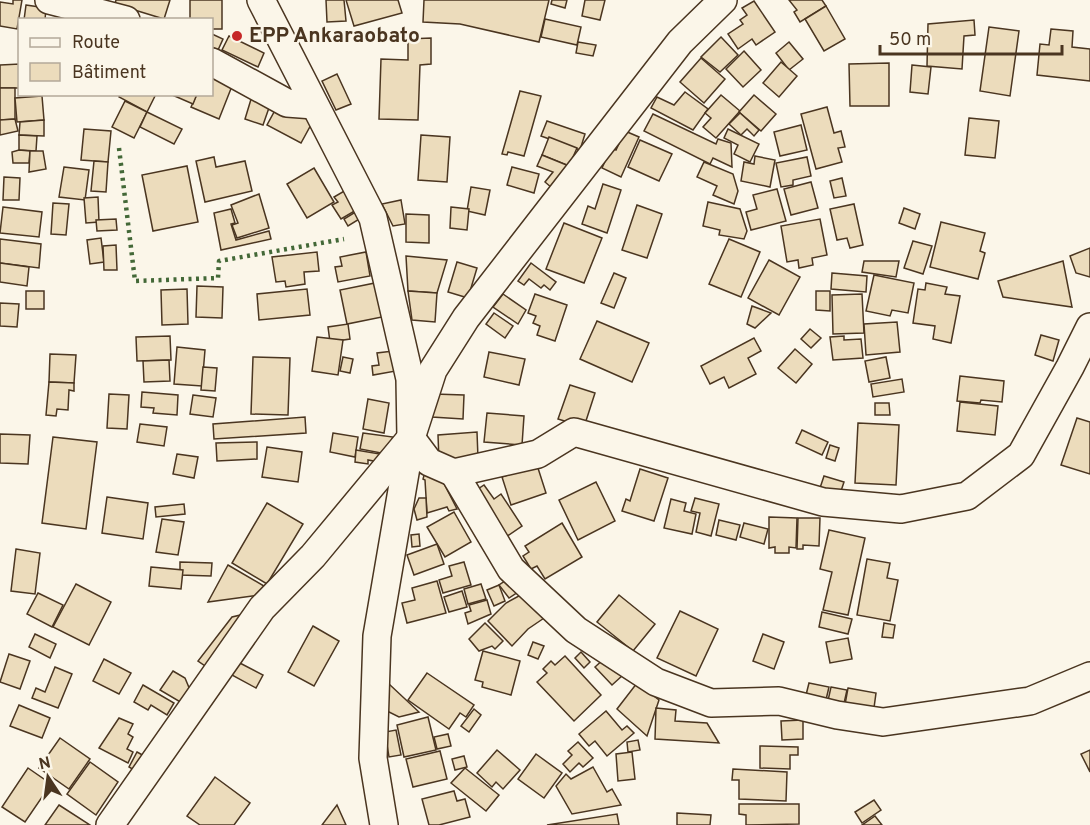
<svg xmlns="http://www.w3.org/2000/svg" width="1090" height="825" viewBox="0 0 1090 825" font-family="Overpass,sans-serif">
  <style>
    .building { fill: #ecdcbc; stroke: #4a3520; stroke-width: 1.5 }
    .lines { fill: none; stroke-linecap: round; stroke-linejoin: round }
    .minor-casing { stroke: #4a3520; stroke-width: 30 }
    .minor { stroke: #fbf6e9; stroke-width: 27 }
    .hedge { stroke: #436837; stroke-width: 4.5; stroke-dasharray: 3 4.5; stroke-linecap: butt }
    .poi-dot { fill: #c62828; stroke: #fbf6e9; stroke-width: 2 }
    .labels { text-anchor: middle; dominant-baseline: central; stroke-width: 4.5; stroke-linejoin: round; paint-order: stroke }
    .poi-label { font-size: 21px; font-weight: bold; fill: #4a3520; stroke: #fbf6e9; text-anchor: start }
  </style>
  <rect width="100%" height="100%" fill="#fbf6e9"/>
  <g class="building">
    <polygon points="13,0 22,0 17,29 0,26 0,2 13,4"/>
    <polygon points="116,0 170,0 164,19 115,4"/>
    <polygon points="190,0 222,0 222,29 212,29 212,20 190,20"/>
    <polygon points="326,0 344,0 346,21 327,22"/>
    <polygon points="346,0 398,0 402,13 354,26"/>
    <polygon points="424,0 549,0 539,42 460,24 423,22"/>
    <polygon points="552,0 567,0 565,8 551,4"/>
    <polygon points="585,0 605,0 600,20 582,16"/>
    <polygon points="789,0 822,0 826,6 800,22 794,12 797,10"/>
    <polygon points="754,1 775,32 756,45 752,39 738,49 728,34 743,24 740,20 747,15 742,8"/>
    <polygon points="26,5 46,8 45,20 24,20"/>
    <polygon points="826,6 845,39 824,51 805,19"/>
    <polygon points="545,19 581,27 577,45 541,37"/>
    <polygon points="974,20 975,35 964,36 962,69 927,66 928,24"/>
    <polygon points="989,27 1019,31 1010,96 980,91"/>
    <polygon points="1051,29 1073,31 1072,47 1090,49 1090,81 1037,75 1040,44 1049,45"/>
    <polygon points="212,34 223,39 218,50 212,47"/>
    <polygon points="229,36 264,53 258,67 222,50"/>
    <polygon points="721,37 738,55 720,72 701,57"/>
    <polygon points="431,38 431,64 420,65 418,120 379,119 381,59 408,60 408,39"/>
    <polygon points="578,42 596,45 593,56 576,53"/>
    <polygon points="789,42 803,59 789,70 776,53"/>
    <polygon points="744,51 761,70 743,87 726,69"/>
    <polygon points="701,58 725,79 704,103 680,82"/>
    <polygon points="781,62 797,76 779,97 763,83"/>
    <polygon points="889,63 889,106 850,106 849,64"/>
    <polygon points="20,64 20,88 0,88 0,65"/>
    <polygon points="912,65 931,67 928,94 910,92"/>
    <polygon points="212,72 234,81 219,119 191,107 197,94 212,94"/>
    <polygon points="337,74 351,104 336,110 322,81"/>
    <polygon points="0,88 15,88 15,119 0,120"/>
    <polygon points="520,91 541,96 524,156 508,152 507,155 502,154"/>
    <polygon points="685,92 708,109 693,130 651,108 657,97 674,105"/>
    <polygon points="120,94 156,94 147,112 119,97"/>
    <polygon points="170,94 197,94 193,104"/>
    <polygon points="721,95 740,111 716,138 703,127 711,118 705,113"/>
    <polygon points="754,95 776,114 761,131 739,112"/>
    <polygon points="42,96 44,120 17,122 15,98"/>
    <polygon points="252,96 271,102 263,125 245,119"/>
    <polygon points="125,101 147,112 134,138 112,127"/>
    <polygon points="279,103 313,121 301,143 267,125"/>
    <polygon points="827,107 834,133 841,131 845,147 838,148 842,162 816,169 801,114"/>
    <polygon points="147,112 182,129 174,144 140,127"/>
    <polygon points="740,113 759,130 754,136 747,129 741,135 729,124"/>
    <polygon points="653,114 716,144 718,139 731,143 732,167 713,158 710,164 644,131"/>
    <polygon points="969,118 999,121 995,158 965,155"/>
    <polygon points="15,119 18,131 0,135 0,120"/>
    <polygon points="44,120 44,136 19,135 20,122"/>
    <polygon points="547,121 585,134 580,150 541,136"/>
    <polygon points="801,125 807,150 780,156 774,132"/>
    <polygon points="84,129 111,131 108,162 81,160"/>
    <polygon points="728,129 759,144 750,162 734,154 738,145 724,138"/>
    <polygon points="625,131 639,137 621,177 602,168 611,148 616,150"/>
    <polygon points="19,135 37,136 36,151 19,150"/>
    <polygon points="421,135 450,137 447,182 418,180"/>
    <polygon points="549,137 577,148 569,166 542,155"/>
    <polygon points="640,140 672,154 659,181 628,167"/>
    <polygon points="19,150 30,151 29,163 13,163 12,152"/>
    <polygon points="30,151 43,151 46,169 29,172"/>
    <polygon points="542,155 569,166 559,194 545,182 553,172 537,166"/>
    <polygon points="755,156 775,160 770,187 741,181 744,162 754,164"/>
    <polygon points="214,157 216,167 245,161 252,191 205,202 196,161"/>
    <polygon points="807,157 811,176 793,180 793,185 781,187 776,163"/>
    <polygon points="94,161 108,162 106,192 91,191"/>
    <polygon points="704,162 733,174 738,191 734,204 713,195 717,186 697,177"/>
    <polygon points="187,166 198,222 153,231 142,175"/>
    <polygon points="64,167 89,170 85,200 59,197"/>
    <polygon points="512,167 539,174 534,193 507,185"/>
    <polygon points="314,168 334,202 307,218 287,184"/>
    <polygon points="4,177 20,178 19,200 3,200"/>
    <polygon points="842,178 846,196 834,198 830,181"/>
    <polygon points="811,182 818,208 791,215 784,189"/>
    <polygon points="603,184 621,190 607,233 582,224 588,206 595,209"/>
    <polygon points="471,187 490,190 485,215 467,211"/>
    <polygon points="777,189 786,221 751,230 746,212 757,209 753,195"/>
    <polygon points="346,190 358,209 341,219 332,205 338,202 334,197"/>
    <polygon points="259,194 269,228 237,238 232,225 238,223 231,205"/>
    <polygon points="98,197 99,222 86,223 84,198"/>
    <polygon points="401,200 405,224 393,226 382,204"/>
    <polygon points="708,202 740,209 747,231 744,239 719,235 720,230 703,226"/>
    <polygon points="53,203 69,204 66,235 51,234"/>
    <polygon points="854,204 863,245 850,248 847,238 837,240 830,209"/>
    <polygon points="637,205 662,214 647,258 622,250"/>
    <polygon points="3,207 42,212 39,237 0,233"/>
    <polygon points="451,207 469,209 467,230 450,228"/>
    <polygon points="904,208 920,214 915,229 899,223"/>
    <polygon points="231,209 235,223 231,224 236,240 269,231 271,239 221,250 214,213"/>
    <polygon points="357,211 361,218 348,226 344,219"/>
    <polygon points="406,214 429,215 429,243 406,242"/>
    <polygon points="116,219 117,230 97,231 96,220"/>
    <polygon points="820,219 827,255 812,258 813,265 799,268 798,260 787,262 781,226"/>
    <polygon points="941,222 985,233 980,251 985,253 978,279 930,267"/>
    <polygon points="564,223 602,238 584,283 546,269"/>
    <polygon points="101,238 104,262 90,264 87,240"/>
    <polygon points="0,239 41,244 39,268 0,263"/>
    <polygon points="729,239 760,252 741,297 709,284"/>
    <polygon points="913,241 932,246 923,274 904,268"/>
    <polygon points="116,245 117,270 104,270 103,246"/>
    <polygon points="1090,248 1090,277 1076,273 1070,256"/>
    <polygon points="317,252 319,271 304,272 305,284 286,287 285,281 276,282 272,257"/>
    <polygon points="366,252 370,276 338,282 335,267 342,266 340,257"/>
    <polygon points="406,256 447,260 437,293 408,291"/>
    <polygon points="769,260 800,277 779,315 748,298"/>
    <polygon points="864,261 899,261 896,277 862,272"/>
    <polygon points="1063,261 1072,307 1003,297 998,281"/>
    <polygon points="457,262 477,268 468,298 448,292"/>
    <polygon points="0,263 29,267 27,286 0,282"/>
    <polygon points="531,263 556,282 550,290 544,285 541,288 529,279 524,285 518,281"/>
    <polygon points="614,273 626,278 614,308 601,303"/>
    <polygon points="832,273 867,276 866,292 831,289"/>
    <polygon points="874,275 914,283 908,313 892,310 890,316 866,311"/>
    <polygon points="380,282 387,316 347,324 340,290"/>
    <polygon points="926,283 947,287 945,294 960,296 951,343 933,339 935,326 913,323 918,289 925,290"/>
    <polygon points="197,286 223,287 222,318 196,317"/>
    <polygon points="187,289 188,324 162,325 161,290"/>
    <polygon points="307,289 310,315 259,320 257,294"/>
    <rect x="26" y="291" width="18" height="18"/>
    <polygon points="408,291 437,293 435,322 412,320"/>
    <polygon points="816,291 830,291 830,311 816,310"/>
    <polygon points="503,294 526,310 518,324 493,307"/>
    <polygon points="535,294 567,305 555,341 537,335 540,326 533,323 536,316 528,313"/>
    <polygon points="862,294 864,333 833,334 832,295"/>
    <polygon points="0,303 19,304 17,327 0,326"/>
    <polygon points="752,306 771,313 755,328 747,324"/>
    <polygon points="494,313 513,326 505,338 486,324"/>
    <polygon points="597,321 649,343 632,382 580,359"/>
    <polygon points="897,322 900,352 866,355 864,324"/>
    <polygon points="348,324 350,339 330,342 328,327"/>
    <polygon points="810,329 821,338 811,348 801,339"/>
    <polygon points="1041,335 1059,340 1053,361 1035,355"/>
    <polygon points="170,336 171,360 137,361 136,337"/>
    <polygon points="844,336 844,340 861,339 863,358 833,360 830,337"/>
    <polygon points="317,337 343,340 338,375 312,371"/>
    <polygon points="754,338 761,351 748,358 756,374 729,388 724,377 710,384 701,366"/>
    <polygon points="177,347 205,350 202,386 174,384"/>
    <polygon points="795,349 812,364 796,383 778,368"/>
    <polygon points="393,351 396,371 373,375 372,366 379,365 377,353"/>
    <polygon points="489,352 525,359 519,385 484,377"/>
    <polygon points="50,354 76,355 74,383 49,382"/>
    <polygon points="253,357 290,358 288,415 251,414"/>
    <polygon points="343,357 353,359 350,373 340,371"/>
    <polygon points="886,357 890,378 869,382 865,361"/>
    <polygon points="169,360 170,381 144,382 143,361"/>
    <polygon points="203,367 217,368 215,391 201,390"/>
    <polygon points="960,376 1004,381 1002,402 981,400 980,403 957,401"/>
    <polygon points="902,379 904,392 873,397 871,384"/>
    <polygon points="49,382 74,383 74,391 69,390 68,410 57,409 56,416 46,415"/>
    <polygon points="570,385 595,393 584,427 558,419"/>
    <polygon points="142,392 178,395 177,415 153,413 154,408 141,407"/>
    <polygon points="109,394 129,395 127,429 107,428"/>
    <polygon points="434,394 464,395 463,419 432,417"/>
    <polygon points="193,395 216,398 213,417 190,414"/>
    <polygon points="368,399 389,403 384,433 363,429"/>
    <polygon points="960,402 998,406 995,435 957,431"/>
    <polygon points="875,403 889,403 890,415 875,415"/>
    <polygon points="487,413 524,416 522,445 484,442"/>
    <polygon points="305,417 306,433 214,439 213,424"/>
    <polygon points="1077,418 1090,422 1090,474 1061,465"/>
    <polygon points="858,423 899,425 896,485 855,483"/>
    <polygon points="140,424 167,427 164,446 137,442"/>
    <polygon points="802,430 828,442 822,455 796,443"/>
    <polygon points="477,432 478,458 439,461 438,435"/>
    <polygon points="333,433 358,437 355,457 330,452"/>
    <polygon points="363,433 393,437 388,448 381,453 360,449"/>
    <polygon points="0,434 30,435 28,464 0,463"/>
    <polygon points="53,437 97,442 86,529 42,523"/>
    <polygon points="257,442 257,459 217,461 216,443"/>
    <polygon points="830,445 839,448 835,461 826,458"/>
    <polygon points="267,447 302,452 298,482 262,477"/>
    <polygon points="356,450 380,454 379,462 368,460 368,464 355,462"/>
    <polygon points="177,454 198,457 194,478 173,474"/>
    <polygon points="537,465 546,493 511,505 502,477"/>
    <polygon points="426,468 437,470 457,509 449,511 447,507 427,513 425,480 423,479"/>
    <polygon points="640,469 668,478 654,521 622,511 626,499 630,501"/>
    <polygon points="824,476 844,482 840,494 820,488"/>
    <polygon points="596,482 615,521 578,540 559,500"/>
    <polygon points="484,485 494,499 501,494 522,526 503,539 472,493"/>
    <polygon points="107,497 148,503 143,539 102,533"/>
    <polygon points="419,498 426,498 427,517 417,520 414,509"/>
    <polygon points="695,498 719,504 711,536 696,532 700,513 691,511"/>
    <polygon points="671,499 686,503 684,511 696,514 692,534 664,528"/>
    <polygon points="267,503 303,524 267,584 232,563"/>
    <polygon points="184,504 185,514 156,517 155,507"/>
    <polygon points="454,512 471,542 445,557 427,527"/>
    <polygon points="769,517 797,518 796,548 789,547 789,553 775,553 775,547 769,548"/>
    <polygon points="798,518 820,518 819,546 803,545 803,549 797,549"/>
    <polygon points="162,519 184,522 178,555 156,552"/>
    <polygon points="719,520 740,525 736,540 716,535"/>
    <polygon points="562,523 582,557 545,579 537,566 531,569 523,556 529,552 525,546"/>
    <polygon points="744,523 768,529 764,544 740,537"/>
    <polygon points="829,530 865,538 848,615 823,610 832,572 820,569"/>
    <polygon points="419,534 420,546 412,547 411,535"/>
    <polygon points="437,544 444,564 414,575 407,555"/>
    <polygon points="16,549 40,553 35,594 11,591"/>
    <polygon points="867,559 890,563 887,578 898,580 890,621 857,615"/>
    <polygon points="180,562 212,563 211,576 180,575"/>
    <polygon points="464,562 471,585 443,593 439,580 452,576 449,566"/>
    <polygon points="228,565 264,586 259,595 208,602"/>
    <polygon points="151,567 183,570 181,589 149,586"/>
    <polygon points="511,577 521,590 509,598 499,585"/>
    <polygon points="437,581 446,613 407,623 402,603 415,600 412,588"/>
    <polygon points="76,584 111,602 89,645 53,627"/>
    <polygon points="481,584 486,599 468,604 464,589"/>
    <polygon points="499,585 505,601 494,606 487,590"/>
    <polygon points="462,591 467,607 449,612 444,597"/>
    <polygon points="528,591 550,614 528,629 512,646 488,621 506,603"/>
    <polygon points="38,593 63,605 52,627 27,614"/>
    <polygon points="619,595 655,624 633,651 597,622"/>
    <polygon points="487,600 491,614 468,624 465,613 471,611 469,605"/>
    <polygon points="680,611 718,629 696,676 657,658"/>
    <polygon points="822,612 852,619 848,634 819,627"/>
    <polygon points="245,614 211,670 198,661 232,617"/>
    <polygon points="485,623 503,641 495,649 492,646 479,651 469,639"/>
    <polygon points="884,623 895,625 893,638 882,637"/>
    <polygon points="313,626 339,641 314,686 288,672"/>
    <polygon points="35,634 56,644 50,658 29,647"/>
    <polygon points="763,634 784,642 774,669 753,661"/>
    <polygon points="848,638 852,659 830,663 826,642"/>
    <polygon points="533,642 544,646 538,659 528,655"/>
    <polygon points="483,651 520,661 511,695 482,687 483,682 475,680"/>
    <polygon points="581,652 590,662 584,668 575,658"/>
    <polygon points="9,654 30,661 20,689 0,682"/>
    <polygon points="565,656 601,695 574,721 537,682 547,673 543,669 551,661 555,665"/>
    <polygon points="606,657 623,675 612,685 595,667"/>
    <polygon points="104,659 131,673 119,694 93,681"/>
    <polygon points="236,661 263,675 256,688 230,674"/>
    <polygon points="55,667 72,674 58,708 32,698 36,688 45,692"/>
    <polygon points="173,671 185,678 190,690 182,703 160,690"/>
    <polygon points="427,673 474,705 466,717 460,713 449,729 408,700"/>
    <polygon points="637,683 659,700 647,736 617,709"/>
    <polygon points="809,683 829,687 825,704 805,699"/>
    <polygon points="389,684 419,712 399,717 381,708 383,694"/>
    <polygon points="143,685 174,703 167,715 151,705 148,710 134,702"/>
    <polygon points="831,687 847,690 843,708 827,705"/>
    <polygon points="848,688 876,693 873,715 844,710"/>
    <polygon points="19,705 50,718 42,738 10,726"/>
    <polygon points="656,708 676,710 675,721 707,723 719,743 655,739"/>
    <polygon points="474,709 481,715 469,732 461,726"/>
    <polygon points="606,711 622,730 627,726 634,733 607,756 595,741 589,746 579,734"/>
    <polygon points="428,717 436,750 404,757 397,725"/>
    <polygon points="119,718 133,724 128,734 133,737 127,749 133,752 128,763 99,748"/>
    <polygon points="803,720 803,739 782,740 781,721"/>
    <polygon points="396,730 401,755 389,757 385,732"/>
    <polygon points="448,734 451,746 437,749 434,737"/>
    <polygon points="60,738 90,759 69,789 39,768"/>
    <polygon points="638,740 640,750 628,752 627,742"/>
    <polygon points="578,742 593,758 583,767 579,763 570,772 563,764 572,755 568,751"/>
    <polygon points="760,746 798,747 798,755 790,755 790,769 760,768"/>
    <polygon points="497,750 520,770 503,789 496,782 492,787 477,773"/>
    <polygon points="1090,750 1090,772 1081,754"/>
    <polygon points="440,751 447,779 413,787 406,759"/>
    <polygon points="137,752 148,758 139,773 129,767"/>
    <polygon points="632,752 635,779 618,781 616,754"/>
    <polygon points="536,754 562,773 544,798 518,779"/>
    <polygon points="464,756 467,767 455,770 452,759"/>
    <polygon points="90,762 118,782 96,815 67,794"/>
    <polygon points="593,767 607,792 612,789 621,805 572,814 556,786 566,774 571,779"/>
    <polygon points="28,768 51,784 25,822 2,807"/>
    <polygon points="465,768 499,795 486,811 451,783"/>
    <polygon points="733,769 787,772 786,801 739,799 739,780 732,780"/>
    <polygon points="215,777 250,803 234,825 200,825 187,816"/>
    <polygon points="454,791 457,801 465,799 470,817 439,825 429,825 422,799"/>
    <polygon points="874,800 881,810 862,823 855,812"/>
    <polygon points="739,804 799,804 799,824 746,825 746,815 739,814"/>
    <polygon points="59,805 90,825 45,825"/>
    <polygon points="337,805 346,825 322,825"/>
    <polygon points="677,813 711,815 710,825 677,825"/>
    <polygon points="617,814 619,825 547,825"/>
    <polygon points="875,816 882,825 862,825"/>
  </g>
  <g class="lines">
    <defs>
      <g id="minor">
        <polyline points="49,0 126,20"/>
        <polyline points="261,0 373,218 410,379 411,438 377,636 373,758 384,825"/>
        <polyline points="212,62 287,103 314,105"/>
        <polyline points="411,438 429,462 454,473 538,454 574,432 823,502 901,509 967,496 1021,455 1070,367 1090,327"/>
        <polyline points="454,473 511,569 576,630 656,682 711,703 779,701 837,715 883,722 1030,701 1090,676"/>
        <polyline points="110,825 262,608 313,556 411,438 433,370 466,318 680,42 723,0"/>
      </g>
    </defs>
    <use href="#minor" class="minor-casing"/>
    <use href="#minor" class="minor"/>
    <polyline class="hedge" points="119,148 135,281 218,278 219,261 344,239"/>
  </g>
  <circle class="poi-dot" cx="237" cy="36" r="6"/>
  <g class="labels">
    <g class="poi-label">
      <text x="249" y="36">EPP Ankaraobato</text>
    </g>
  </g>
  <rect x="18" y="18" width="195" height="78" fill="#fbf6e9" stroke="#b4a999" stroke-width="1.5"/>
  <rect x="30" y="38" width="30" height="9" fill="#fbf6e9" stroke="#b4a999" stroke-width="1.5"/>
  <text x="72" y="48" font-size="18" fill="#4a3520">Route</text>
  <rect x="30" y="63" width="30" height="18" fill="#ecdcbc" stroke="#b4a999" stroke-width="1.5"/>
  <text x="72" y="78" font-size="18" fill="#4a3520">Bâtiment</text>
  <g transform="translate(48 777) rotate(347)" stroke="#fbf6e9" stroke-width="4.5" paint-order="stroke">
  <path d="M0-4.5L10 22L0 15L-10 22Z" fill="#4a3520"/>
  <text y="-9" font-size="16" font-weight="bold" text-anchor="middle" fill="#4a3520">N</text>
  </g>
  <path d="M880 45v9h182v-9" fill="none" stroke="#4a3520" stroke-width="3"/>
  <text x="889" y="45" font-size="18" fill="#4a3520" stroke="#fbf6e9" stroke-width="4.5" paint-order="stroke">50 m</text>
</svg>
